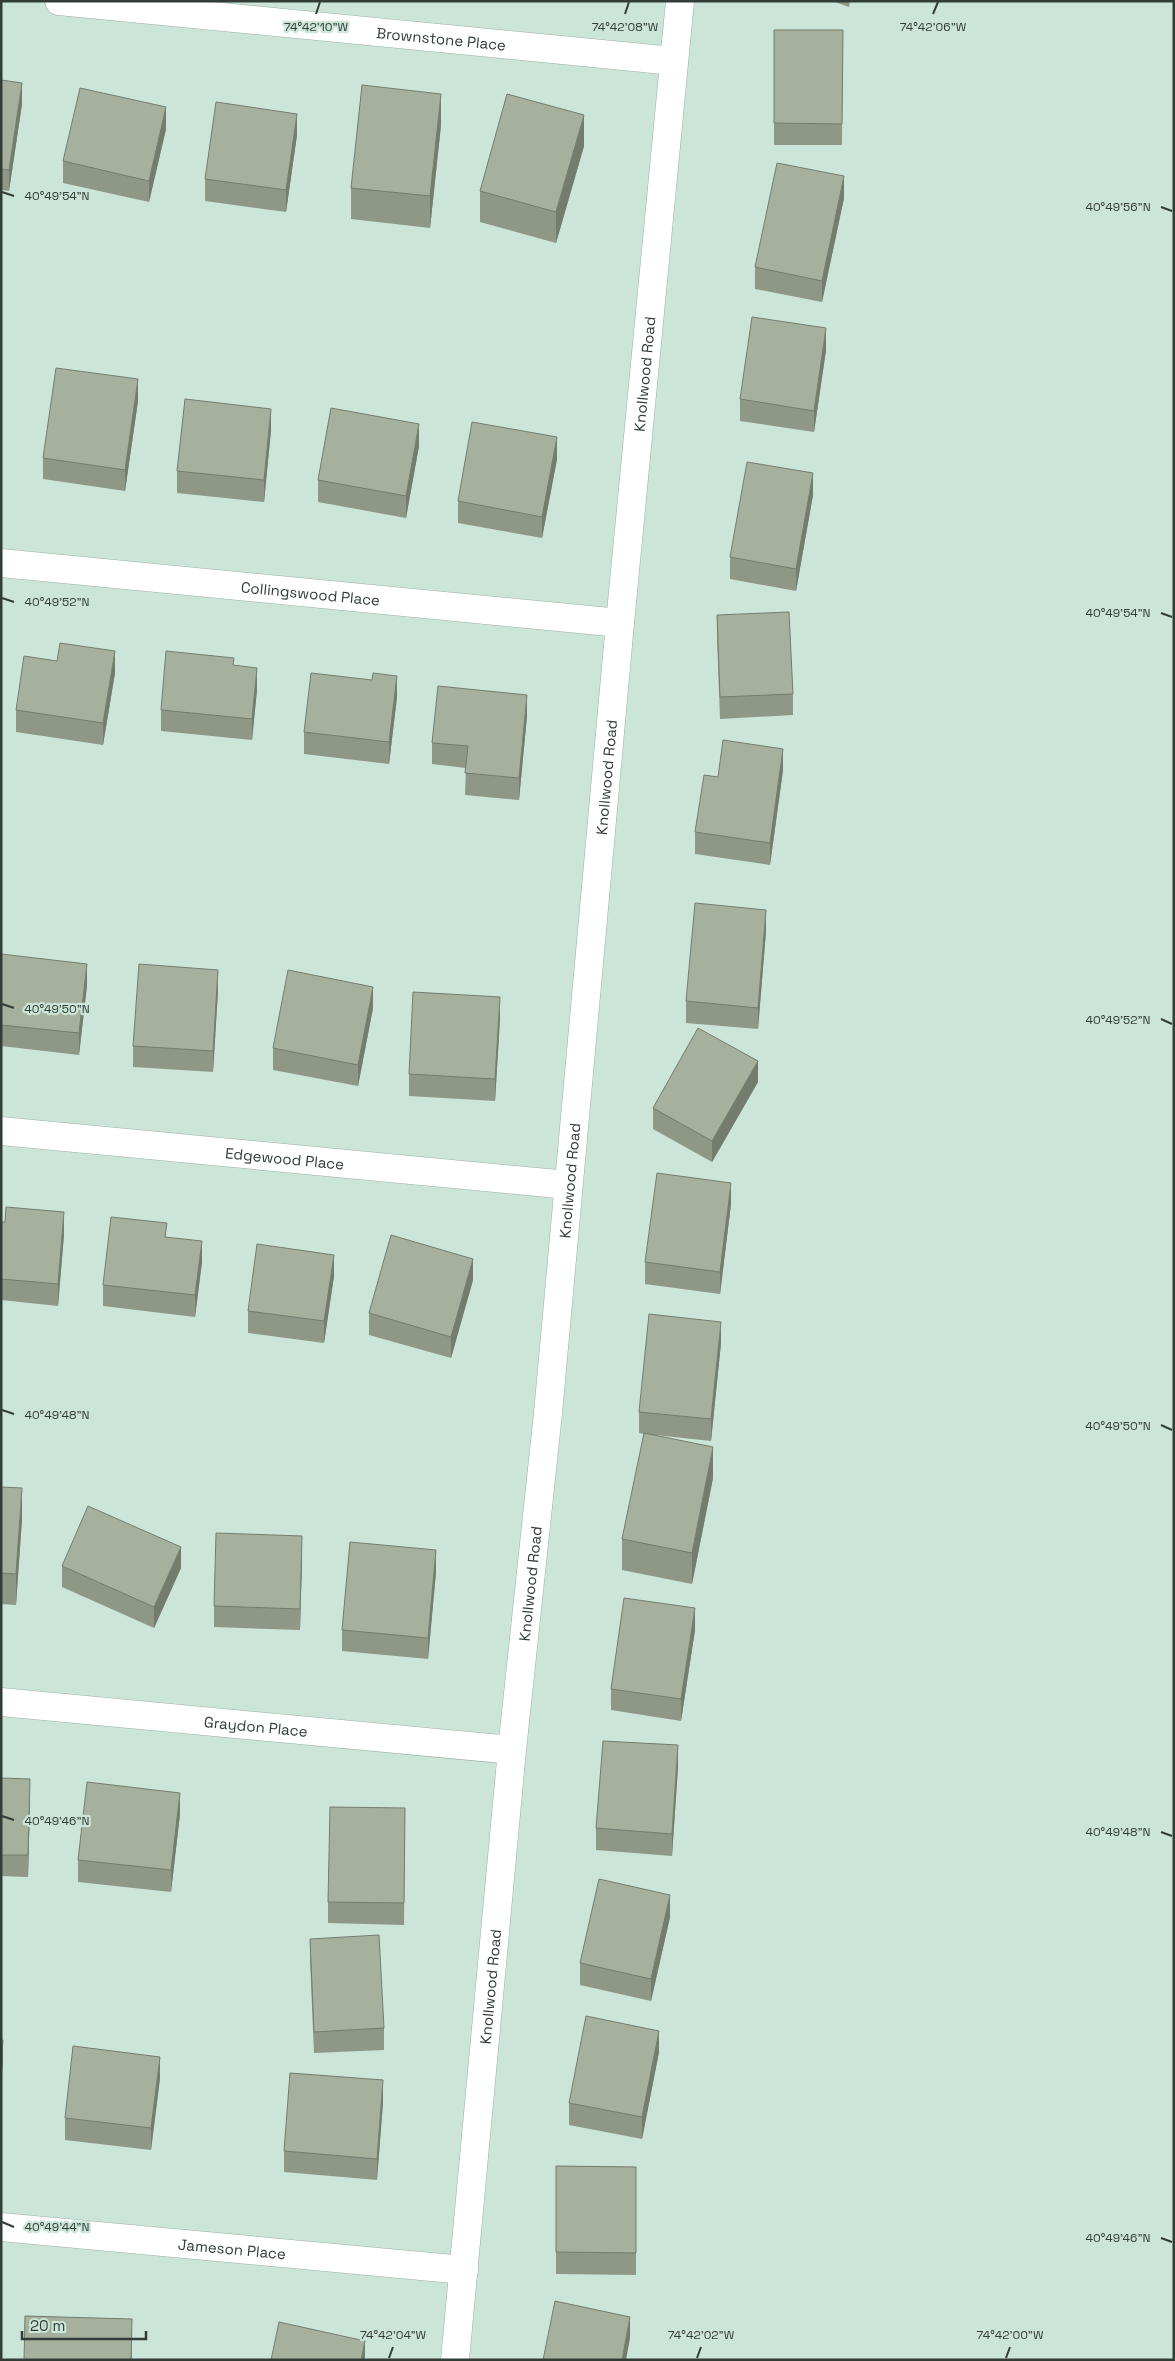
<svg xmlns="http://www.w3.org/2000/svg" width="1175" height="2361" viewBox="0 0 1175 2361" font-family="'Space Grotesk',sans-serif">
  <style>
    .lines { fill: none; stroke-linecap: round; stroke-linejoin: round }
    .street-casing { stroke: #99b0a4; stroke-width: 29 }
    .street { stroke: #fff; stroke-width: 28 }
    .wall { fill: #8f9887 }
    .shaded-wall { fill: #747c6e }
    .building { fill: #a6b19d; stroke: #747c6e }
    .ticks { fill: none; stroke: #333d38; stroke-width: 2 }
    .labels { text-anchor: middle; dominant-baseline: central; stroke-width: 4.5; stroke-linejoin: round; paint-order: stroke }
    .street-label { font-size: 15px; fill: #333d38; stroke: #cce5d9 }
    .ticks-label { font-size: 12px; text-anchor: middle; fill: #333d38; stroke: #cce5d9; stroke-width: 4.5; stroke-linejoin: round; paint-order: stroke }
  </style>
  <rect width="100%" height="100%" fill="#cce5d9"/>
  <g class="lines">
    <defs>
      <g id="street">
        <path id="s1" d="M59 1 674 61"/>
        <path id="s2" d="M1 563 620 623"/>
        <path id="s3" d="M1 1131 568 1185"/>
        <path id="s4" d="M1 1702 512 1750"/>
        <path id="s5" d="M1 2227 464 2270"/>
        <path id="s6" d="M455 2360 512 1750 548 1413 620 623 680 1"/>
      </g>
    </defs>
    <use href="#street" class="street-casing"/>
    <use href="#street" class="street"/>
  </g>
  <g class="wall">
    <polygon points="832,1 850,1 849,7"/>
    <polygon points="774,30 843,30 842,145 774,145"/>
    <polygon points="1,80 22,104 9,191 1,190"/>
    <polygon points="441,125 430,228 351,219 351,188"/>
    <polygon points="166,129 149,202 63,183 63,161"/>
    <polygon points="297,135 286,212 205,201 205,179"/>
    <polygon points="584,146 556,243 480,222 480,191"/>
    <polygon points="844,198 822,302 755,289 755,267"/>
    <polygon points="826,350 814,432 740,421 740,399"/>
    <polygon points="138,401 125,491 43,479 43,458"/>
    <polygon points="271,430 264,502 177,493 177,471"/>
    <polygon points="419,446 406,518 318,502 318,480"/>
    <polygon points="557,459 542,538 458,523 458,501"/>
    <polygon points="813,495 796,591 730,579 730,557"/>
    <polygon points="717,615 793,694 793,715 720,719 717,636"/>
    <polygon points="234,665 257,690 252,740 161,731 161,710"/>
    <polygon points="115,673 103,745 16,732 16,710"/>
    <polygon points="372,680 397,697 389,764 304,754 304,732"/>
    <polygon points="527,716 519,800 465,795 466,768 432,764 432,743"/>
    <polygon points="783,770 770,865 695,854 695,832 718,777"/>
    <polygon points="766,931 758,1029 686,1023 686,1001"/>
    <polygon points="1,954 87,985 79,1055 1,1046"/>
    <polygon points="218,991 213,1072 133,1067 133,1046"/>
    <polygon points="373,1008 358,1086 273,1070 273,1048"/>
    <polygon points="500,1019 495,1101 409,1096 409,1074"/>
    <polygon points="758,1082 712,1162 653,1129 653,1108"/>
    <polygon points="731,1204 720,1294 645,1284 645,1262"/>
    <polygon points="1,1222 64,1234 58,1306 1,1300"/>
    <polygon points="167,1237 202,1262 195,1317 103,1306 103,1285"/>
    <polygon points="334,1276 324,1343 248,1333 248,1311"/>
    <polygon points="473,1280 451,1358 369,1335 369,1313"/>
    <polygon points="721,1343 711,1441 655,1435 713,1478 692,1584 622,1570 622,1539 644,1434 639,1433 639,1412"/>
    <polygon points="1,1487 22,1519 16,1605 1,1604"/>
    <polygon points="302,1558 300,1630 214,1627 214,1606"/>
    <polygon points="62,1566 181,1568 154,1628 62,1587"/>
    <polygon points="436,1572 428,1659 342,1651 342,1630"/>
    <polygon points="695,1630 681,1721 611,1710 611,1689"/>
    <polygon points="678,1767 672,1856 596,1850 596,1828"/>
    <polygon points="1,1778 30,1800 28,1877 1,1876"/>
    <polygon points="405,1808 404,1925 328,1923 328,1902"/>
    <polygon points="180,1814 171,1892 78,1882 78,1860"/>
    <polygon points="670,1917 651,2001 580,1985 580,1963"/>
    <polygon points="310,1939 384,2028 384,2050 314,2053 310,1960"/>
    <polygon points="659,2052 642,2139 569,2125 569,2103"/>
    <polygon points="160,2078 151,2150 65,2140 65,2118"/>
    <polygon points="383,2102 377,2180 284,2172 284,2151"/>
    <polygon points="556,2166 636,2167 636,2275 556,2274"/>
  </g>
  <g class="shaded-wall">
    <polygon points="22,83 22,104 9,191 9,170"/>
    <polygon points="441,94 441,125 430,228 430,196"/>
    <polygon points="166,107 166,129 149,202 149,181"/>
    <polygon points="297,114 297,135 286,212 286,190"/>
    <polygon points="584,115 584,146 556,243 556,212"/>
    <polygon points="844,176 844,198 822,302 822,281"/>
    <polygon points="826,328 826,350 814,432 814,411"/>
    <polygon points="138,379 138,401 125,491 125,470"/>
    <polygon points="271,409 271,430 264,502 264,480"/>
    <polygon points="419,424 419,446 406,518 406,496"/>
    <polygon points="557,437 557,459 542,538 542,517"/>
    <polygon points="813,473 813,495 796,591 796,569"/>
    <polygon points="115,651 115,673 103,745 103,723"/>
    <polygon points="257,668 257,690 252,740 252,719"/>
    <polygon points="397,676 397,697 389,764 389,742"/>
    <polygon points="527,695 527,716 519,800 519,778"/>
    <polygon points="783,749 783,770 770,865 770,843"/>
    <polygon points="766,910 766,931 758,1029 758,1008"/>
    <polygon points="87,964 87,985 79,1055 79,1033"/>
    <polygon points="218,970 218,991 213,1072 213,1051"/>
    <polygon points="373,987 373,1008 358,1086 358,1065"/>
    <polygon points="500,997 500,1019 495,1101 495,1079"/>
    <polygon points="758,1061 758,1082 712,1162 712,1141"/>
    <polygon points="731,1183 731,1204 720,1294 720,1272"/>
    <polygon points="64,1212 64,1234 58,1306 58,1284"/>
    <polygon points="202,1241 202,1262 195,1317 195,1295"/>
    <polygon points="334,1255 334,1276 324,1343 324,1321"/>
    <polygon points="473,1259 473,1280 451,1358 451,1337"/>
    <polygon points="721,1322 721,1343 711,1441 711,1419"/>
    <polygon points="713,1447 713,1478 692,1584 692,1553"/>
    <polygon points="22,1488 22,1519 16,1605 16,1574"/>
    <polygon points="302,1536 302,1558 300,1630 300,1609"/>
    <polygon points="181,1547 181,1568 154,1628 154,1607"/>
    <polygon points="436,1550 436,1572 428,1659 428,1638"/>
    <polygon points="695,1608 695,1630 681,1721 681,1699"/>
    <polygon points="678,1745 678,1767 672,1856 672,1834"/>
    <polygon points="30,1779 30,1800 28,1877 28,1855"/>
    <polygon points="180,1793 180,1814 171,1892 171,1870"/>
    <polygon points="670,1895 670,1917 651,2001 651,1979"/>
    <polygon points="659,2031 659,2052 642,2139 642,2117"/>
    <polygon points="3,2040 3,2062 1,2086 1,2064"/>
    <polygon points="160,2057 160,2078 151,2150 151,2128"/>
    <polygon points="383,2080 383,2102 377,2180 377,2159"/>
    <polygon points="630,2317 630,2338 626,2360 622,2360"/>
    <polygon points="132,2319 132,2360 131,2360"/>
    <polygon points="365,2341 365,2360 361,2360"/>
  </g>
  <g class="building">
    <polygon points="774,30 843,30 842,124 774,123"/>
    <polygon points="1,80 22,83 9,170 1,169"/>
    <polygon points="362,85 441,94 430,196 351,188"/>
    <polygon points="80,88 166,107 149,181 63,161"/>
    <polygon points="507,94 584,115 556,212 480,191"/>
    <polygon points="216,102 297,114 286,190 205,179"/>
    <polygon points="777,163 844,176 822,281 755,267"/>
    <polygon points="752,317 826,328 814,411 740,399"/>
    <polygon points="56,368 138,379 125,470 43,458"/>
    <polygon points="185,399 271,409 264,480 177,471"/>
    <polygon points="331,408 419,424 406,496 318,480"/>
    <polygon points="472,422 557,437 542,517 458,501"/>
    <polygon points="747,462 813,473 796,569 730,557"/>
    <polygon points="789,612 793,694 720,697 717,615"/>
    <polygon points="60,643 115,651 103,723 16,710 24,656 57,661"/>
    <polygon points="166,651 234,658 233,665 257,668 252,719 161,710"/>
    <polygon points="311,673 372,680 373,673 397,676 389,742 304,732"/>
    <polygon points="438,686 527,695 519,778 465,773 468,746 432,743"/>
    <polygon points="723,740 783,749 770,843 695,832 704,775 718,777"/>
    <polygon points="695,903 766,910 758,1008 686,1001"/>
    <polygon points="1,954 87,964 79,1033 1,1025"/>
    <polygon points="139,964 218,970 213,1051 133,1046"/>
    <polygon points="288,970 373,987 358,1065 273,1048"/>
    <polygon points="413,992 500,997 495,1079 409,1074"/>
    <polygon points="698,1028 758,1061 712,1141 653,1108"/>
    <polygon points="657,1173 731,1183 720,1272 645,1262"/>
    <polygon points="6,1207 64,1212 58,1284 1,1279 1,1222 5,1222"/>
    <polygon points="111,1217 167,1223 165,1237 202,1241 195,1295 103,1285"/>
    <polygon points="391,1235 473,1259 451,1337 369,1313"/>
    <polygon points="257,1244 334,1255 324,1321 248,1311"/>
    <polygon points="649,1314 721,1322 711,1419 639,1412"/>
    <polygon points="644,1433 713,1447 692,1553 622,1539"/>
    <polygon points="1,1487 22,1488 16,1574 1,1573"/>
    <polygon points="88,1506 181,1547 154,1607 62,1566"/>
    <polygon points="216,1533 302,1536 300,1609 214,1606"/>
    <polygon points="350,1542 436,1550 428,1638 342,1630"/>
    <polygon points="624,1598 695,1608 681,1699 611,1689"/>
    <polygon points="603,1741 678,1745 672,1834 596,1828"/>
    <polygon points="1,1778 30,1779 28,1855 1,1855"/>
    <polygon points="87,1782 180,1793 171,1870 78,1860"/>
    <polygon points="330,1807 405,1808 404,1903 328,1902"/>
    <polygon points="599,1879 670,1895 651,1979 580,1963"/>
    <polygon points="379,1935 384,2028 314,2032 310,1939"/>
    <polygon points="586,2016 659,2031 642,2117 569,2103"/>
    <polygon points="1,2040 3,2040 1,2064"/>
    <polygon points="73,2046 160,2057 151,2128 65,2118"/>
    <polygon points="290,2073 383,2080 377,2159 284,2151"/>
    <polygon points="556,2166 636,2167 636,2253 556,2252"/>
    <polygon points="555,2301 630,2317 622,2360 543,2360"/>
    <polygon points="25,2316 132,2319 131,2360 24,2360"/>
    <polygon points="279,2322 365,2341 361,2360 271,2360"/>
  </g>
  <path class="ticks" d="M316 14 320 2M625 14 629 2M933 14 938 2M2 192 14 196M1161 207 1172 211M2 598 14 602M1161 613 1172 617M2 1004 14 1008M1161 1019 1172 1024M2 1410 14 1414M1161 1425 1172 1430M2 1816 14 1820M1161 1832 1172 1836M2 2222 14 2227M1161 2238 1172 2242M389 2358 393 2347M697 2358 701 2347M1006 2358 1010 2347"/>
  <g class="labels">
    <g class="street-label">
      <text stroke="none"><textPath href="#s1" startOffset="384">Brownstone Place</textPath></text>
      <text stroke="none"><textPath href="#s6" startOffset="1995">Knollwood Road</textPath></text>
      <text stroke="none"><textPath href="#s2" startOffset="311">Collingswood Place</textPath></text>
      <text stroke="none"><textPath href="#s6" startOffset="1590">Knollwood Road</textPath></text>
      <text stroke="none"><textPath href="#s3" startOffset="285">Edgewood Place</textPath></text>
      <text stroke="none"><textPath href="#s6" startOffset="1185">Knollwood Road</textPath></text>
      <text stroke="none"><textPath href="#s6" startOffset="780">Knollwood Road</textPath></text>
      <text stroke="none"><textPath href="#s4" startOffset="256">Graydon Place</textPath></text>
      <text stroke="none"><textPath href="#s6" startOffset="375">Knollwood Road</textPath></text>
      <text stroke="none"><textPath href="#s5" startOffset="232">Jameson Place</textPath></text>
    </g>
  </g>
  <g class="ticks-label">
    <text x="316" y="31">74°42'10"W</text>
    <text x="625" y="31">74°42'08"W</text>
    <text x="933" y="31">74°42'06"W</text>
    <text x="57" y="200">40°49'54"N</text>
    <text x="1118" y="211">40°49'56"N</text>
    <text x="57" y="606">40°49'52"N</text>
    <text x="1118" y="617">40°49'54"N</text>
    <text x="57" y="1013">40°49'50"N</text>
    <text x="1118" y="1024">40°49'52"N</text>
    <text x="57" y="1419">40°49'48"N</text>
    <text x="1118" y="1430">40°49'50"N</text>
    <text x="57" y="1825">40°49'46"N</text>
    <text x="1118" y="1836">40°49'48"N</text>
    <text x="57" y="2231">40°49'44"N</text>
    <text x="1118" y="2242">40°49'46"N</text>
    <text x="393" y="2339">74°42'04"W</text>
    <text x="701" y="2339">74°42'02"W</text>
    <text x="1010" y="2339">74°42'00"W</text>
  </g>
  <rect width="1175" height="2361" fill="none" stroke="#333d38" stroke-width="5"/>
  <path d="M22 2331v8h124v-8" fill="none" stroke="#333d38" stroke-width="2.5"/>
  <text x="30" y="2331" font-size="15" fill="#333d38" stroke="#cce5d9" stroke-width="4" paint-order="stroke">20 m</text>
</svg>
